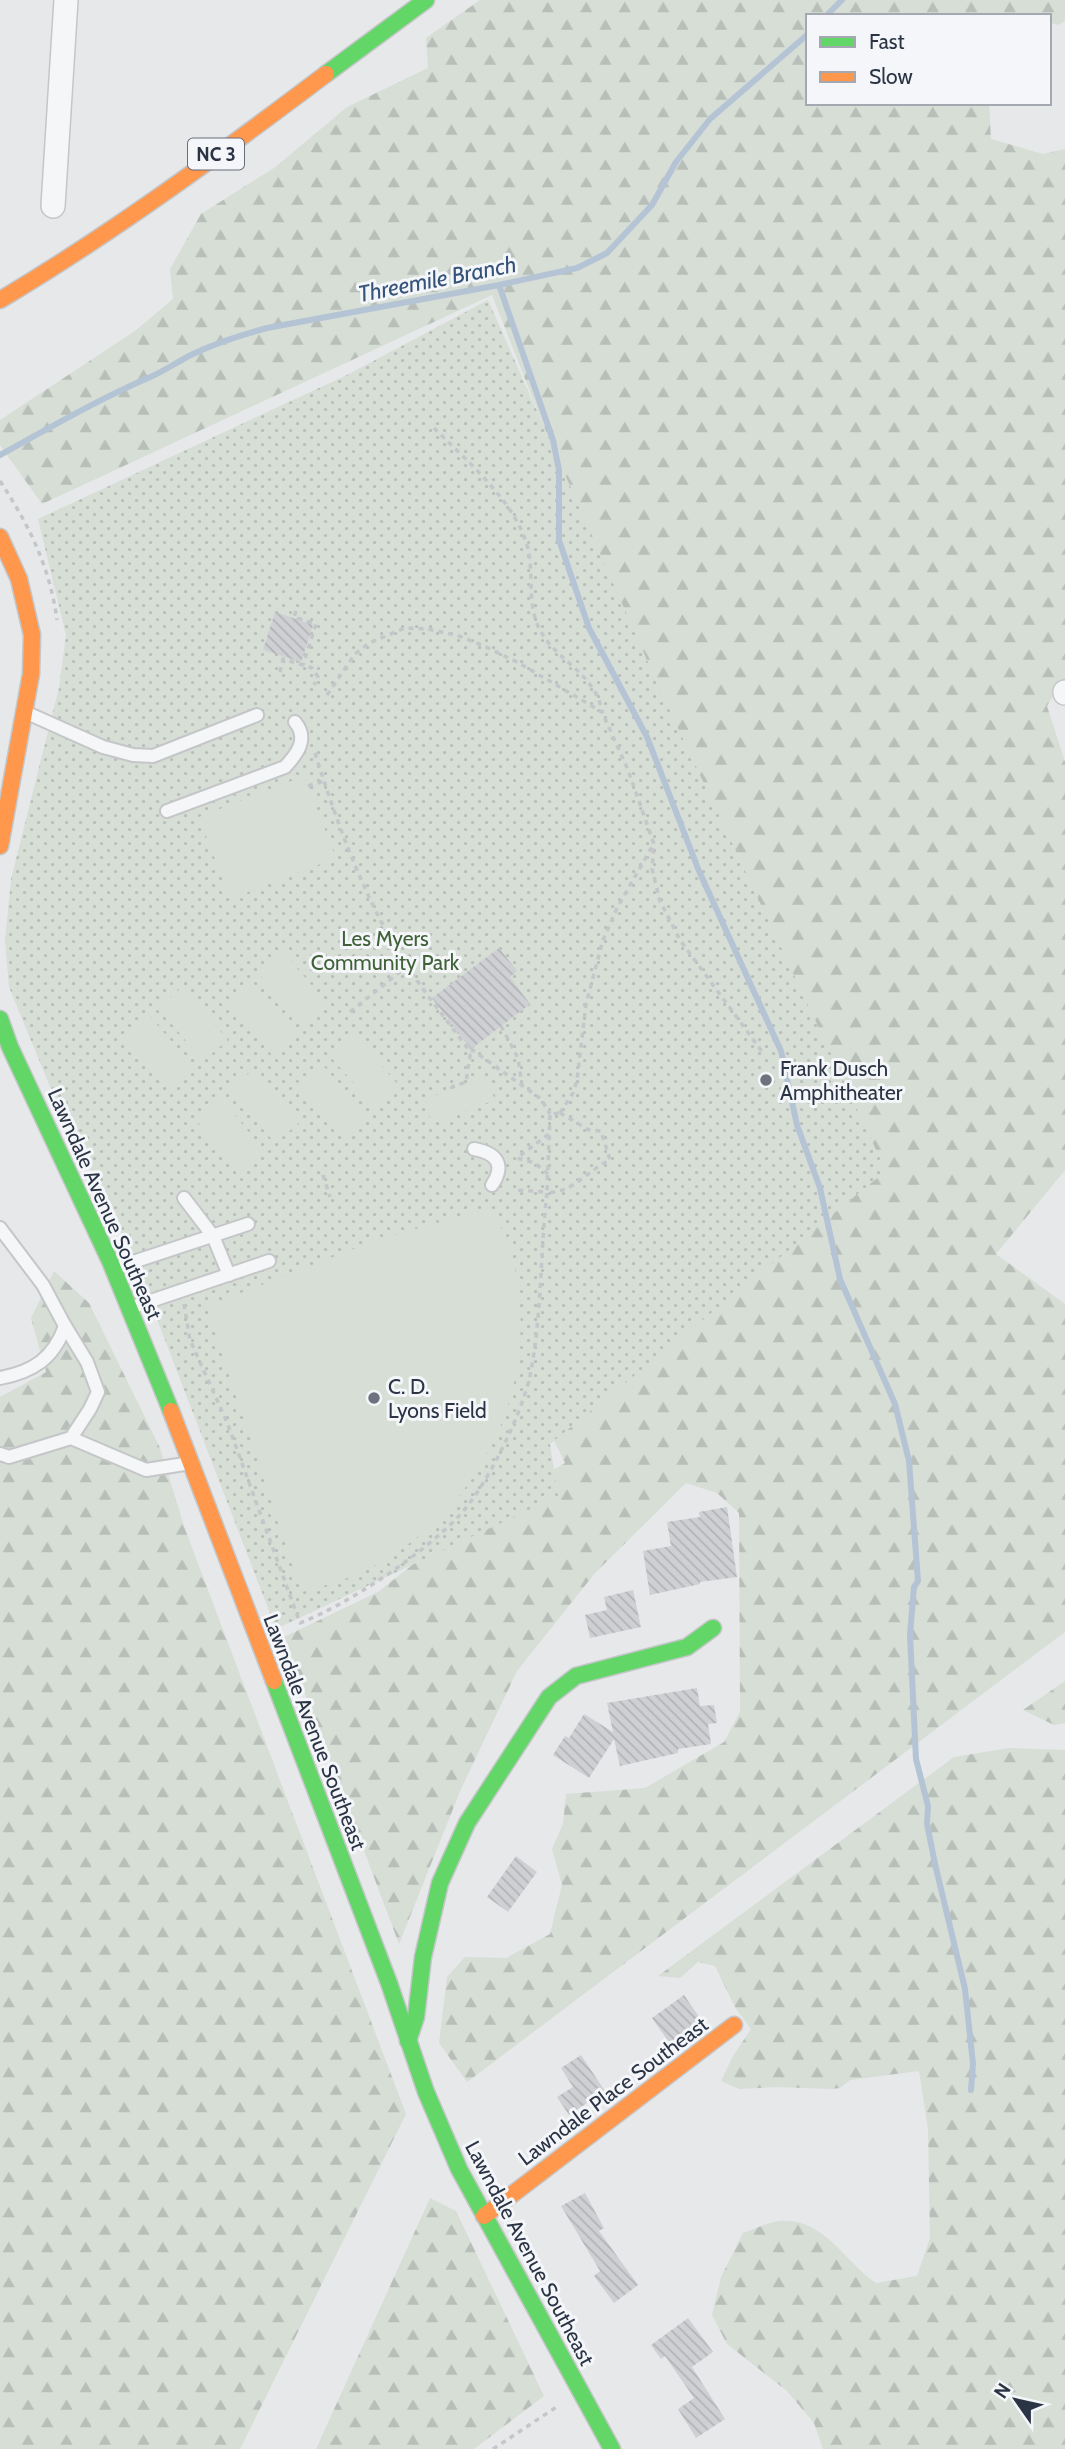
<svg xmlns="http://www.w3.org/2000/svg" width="1065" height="2449" viewBox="0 0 1065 2449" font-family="Cabin,sans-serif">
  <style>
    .forest { fill: url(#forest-firs) }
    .park { fill: url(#park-dots) }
    .pitch { fill: #d6ded6 }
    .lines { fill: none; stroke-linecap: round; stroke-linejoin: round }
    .stream { stroke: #b4c4d5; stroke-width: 6 }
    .building { fill: url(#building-back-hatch) }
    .lane-casing { stroke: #c4c6c8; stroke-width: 16 }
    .street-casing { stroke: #c4c6c8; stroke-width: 26 }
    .fast-casing { stroke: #c4c6c8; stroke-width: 19 }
    .slow-casing { stroke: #c4c6c8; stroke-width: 19 }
    .path { stroke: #c5c6ca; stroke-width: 3.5; stroke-dasharray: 5 5; stroke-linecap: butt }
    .lane { stroke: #f5f6f7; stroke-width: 12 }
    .street { stroke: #f5f6f7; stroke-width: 23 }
    .fast { stroke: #63d668; stroke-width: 16 }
    .slow { stroke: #ff974d; stroke-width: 16 }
    .poi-dot { fill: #6c737f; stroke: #f4f6f9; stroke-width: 2.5 }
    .labels { text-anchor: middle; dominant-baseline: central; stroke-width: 6; stroke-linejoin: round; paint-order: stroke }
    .shield { fill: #f4f6f9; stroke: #676e7b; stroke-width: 2 }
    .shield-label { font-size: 19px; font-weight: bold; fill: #2b3445 }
    .park-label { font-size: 21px; fill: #3f6138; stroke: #f4f6f9 }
    .poi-label { font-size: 21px; fill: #2b3445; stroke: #f4f6f9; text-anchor: start }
    .street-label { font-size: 21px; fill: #2b3445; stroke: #f4f6f9 }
    .water-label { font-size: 23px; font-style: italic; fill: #34527a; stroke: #f4f6f9 }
  </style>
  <defs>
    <pattern id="forest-firs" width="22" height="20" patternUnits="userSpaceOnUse" patternTransform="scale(1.75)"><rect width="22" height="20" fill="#d6ded6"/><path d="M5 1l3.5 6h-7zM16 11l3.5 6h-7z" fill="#b8bfb9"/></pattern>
    <pattern id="park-dots" width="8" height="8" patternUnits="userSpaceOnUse" patternTransform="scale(1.75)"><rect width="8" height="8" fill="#d6ded6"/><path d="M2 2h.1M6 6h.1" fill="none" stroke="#b8bfb9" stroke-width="1.8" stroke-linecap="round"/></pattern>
    <pattern id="building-back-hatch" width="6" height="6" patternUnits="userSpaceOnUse" patternTransform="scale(1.75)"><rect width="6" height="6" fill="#ced0d3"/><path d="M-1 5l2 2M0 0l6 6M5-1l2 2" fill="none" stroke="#b1b3b6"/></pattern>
  </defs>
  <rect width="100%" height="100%" fill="#e6e8ea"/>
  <g class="forest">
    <polygon points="480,0 1065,0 1065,21 1058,25 1049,22 1049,16 1028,14 1027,16 808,16 808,103 989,103 991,139 1043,154 1065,149 1065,683 1062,681 1047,706 1065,762 1065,1170 996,1254 1065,1304 1065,1632 467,2082 439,2043 447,1977 465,1957 506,1958 550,1934 562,1885 552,1849 563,1824 566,1794 645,1788 724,1742 740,1712 739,1513 717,1493 686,1483 595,1573 517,1671 461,1789 399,1944 284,1637 378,1592 469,1520 565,1463 545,1422 828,1149 492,295 42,504 0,445 0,420 135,331 173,299 170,269 201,214 274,168 347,107 428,68 426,38"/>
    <polygon points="54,1271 89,1303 160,1448 185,1529 406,2114 240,2449 0,2449 0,1397 46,1372 31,1318"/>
    <polygon points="1065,1681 1065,1723 1054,1725 1023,1710"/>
    <path d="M1009 1748 1065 1750V2449H823L814 2423 787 2391 727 2344 712 2315 721 2277 743 2233C755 2229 768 2222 780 2221 824 2217 844 2262 876 2283L917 2276 930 2238 928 2129 919 2071 850 2080 840 2088 831 2089 777 2087 739 2089 721 2081 733 2056 751 2029 735 2007 715 1966 698 1962 680 1978 658 1976 954 1757Z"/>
    <polygon points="430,2198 456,2211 544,2396 474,2449 316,2449"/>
  </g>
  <polygon class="park" points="488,300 662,694 886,1171 550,1444 558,1496 276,1629 160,1327 125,1241 49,1084 9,987 5,940 11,879 59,688 66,635 38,519 349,374"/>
  <g class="pitch">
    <polygon points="304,776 336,858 230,899 199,817"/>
    <polygon points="283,952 329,1005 304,1026 258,973"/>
    <polygon points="251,980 296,1034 272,1055 226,1002"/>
    <polygon points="182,987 228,1040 203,1061 158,1008"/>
    <polygon points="149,1015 194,1068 170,1089 124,1036"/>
    <polygon points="354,1034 400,1087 375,1108 329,1055"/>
    <polygon points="321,1063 367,1116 342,1137 296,1084"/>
    <polygon points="254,1069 300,1122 275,1143 229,1090"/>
    <polygon points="486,1076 495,1100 432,1123 423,1100"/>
    <polygon points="220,1098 265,1151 240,1173 195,1119"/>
    <path d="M491 1208C498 1222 507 1237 511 1252 545 1377 486 1507 372 1567 350 1579 326 1585 302 1592L207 1306 379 1239Z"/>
  </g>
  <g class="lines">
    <g class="stream">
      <polyline points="826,16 842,0"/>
      <polyline points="499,285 553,440 559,470 559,540 589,628 647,737 699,871 781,1051 797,1125 820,1188 840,1279 895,1404 909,1461 918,1581 914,1587 910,1635 916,1759 928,1806 927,1824 935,1864 965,1989 973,2064 971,2090"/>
      <path d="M0 455C49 428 97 400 148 378 163 372 177 362 191 355 215 343 241 335 267 328L499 285 577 268 607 253 652 205 676 162 710 119 808 34"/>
    </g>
  </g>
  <g class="building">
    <polygon points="275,612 313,625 301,662 263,650"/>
    <polygon points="499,948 517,971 510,977 530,1004 471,1049 432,998"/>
    <polygon points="727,1507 737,1577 700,1582 700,1584 650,1595 643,1551 671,1546 667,1522 700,1517 699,1512"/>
    <polygon points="633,1590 641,1627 590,1638 585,1615 607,1610 604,1597"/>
    <polygon points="697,1688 700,1706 714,1705 717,1723 708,1724 711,1744 678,1749 678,1753 620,1766 614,1739 589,1778 553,1755 565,1736 569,1738 584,1714 613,1732 607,1703"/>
    <polygon points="516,1856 537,1872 508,1912 487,1897"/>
    <polygon points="684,1995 704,2024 673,2048 652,2018"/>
    <polygon points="581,2055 605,2091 569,2115 557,2097 573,2087 561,2068"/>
    <polygon points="585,2193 604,2228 599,2231 638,2285 614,2303 594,2276 600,2271 561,2206"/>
    <polygon points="688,2318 713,2352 692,2367 725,2419 696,2438 678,2409 694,2398 665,2356 661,2359 651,2345"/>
  </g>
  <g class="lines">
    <defs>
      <g id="lane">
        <polyline points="25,712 103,747 133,755 153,756 257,715"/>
        <path d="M167 811 285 767C297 754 309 739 295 722"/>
        <path d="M474 1149C496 1153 506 1164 492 1185"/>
        <polyline points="184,1198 213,1236 229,1275"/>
        <path d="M0 1228 43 1285 65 1326C54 1358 33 1372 0 1378"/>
        <polyline points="115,1268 248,1224"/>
        <polyline points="130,1308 269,1261"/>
        <polyline points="71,1438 146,1470 191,1463"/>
        <polyline points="0,1454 9,1457 71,1438 90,1409 98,1392 87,1362 65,1326"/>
      </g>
      <g id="street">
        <polyline points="53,206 66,0"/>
        <polyline points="1065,692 1065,693"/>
      </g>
      <g id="fast">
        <polyline points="326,74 426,0"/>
        <polyline points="0,1019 10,1047 110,1261 171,1411"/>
        <polyline points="274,1681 389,1983 426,2092 459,2169 612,2449"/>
        <polyline points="408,2041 416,2017 423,1957 440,1883 467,1823 549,1697 576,1676 687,1647 713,1628"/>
      </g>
      <g id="slow">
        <path d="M0 300C114 232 220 154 326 74"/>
        <polyline points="0,537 19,579 32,635 31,674 0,846"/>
        <polyline points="171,1411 274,1681"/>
        <polyline points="484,2216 734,2025"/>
      </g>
    </defs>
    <use href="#lane" class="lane-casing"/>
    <use href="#street" class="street-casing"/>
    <use href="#fast" class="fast-casing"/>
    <use href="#slow" class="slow-casing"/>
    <g class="path">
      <path d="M434 428C467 461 517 503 528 549 534 575 527 604 539 628 555 661 596 673 602 712"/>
      <path d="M0 481C29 525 50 567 57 620"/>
      <polyline points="296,611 294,617 316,624 303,665"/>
      <polyline points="280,672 283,659 312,668 318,677 314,685"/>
      <polyline points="327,695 355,654 369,643 405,628 428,629 459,636 484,646 519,663 602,712 628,770 654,844 652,869 660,901 680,940 763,1053"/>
      <path d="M315 753C338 826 365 901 407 966 427 996 450 1024 471 1053"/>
      <polyline points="308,786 324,781"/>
      <polyline points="394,942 408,933"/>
      <polyline points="350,1012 422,954"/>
      <polyline points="501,1026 518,1058 522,1086"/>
      <polyline points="452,1089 452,1087 466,1082 471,1049 541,1099 550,1114"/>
      <polyline points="560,1113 573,1093 577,1080 586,1004 603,940 617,908 653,845"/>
      <path d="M560 1113 589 1130 601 1131 610 1160C589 1169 571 1195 547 1192L550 1114Z"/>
      <polyline points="548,1174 535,1163 517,1158 549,1134"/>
      <polyline points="323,1175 330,1197"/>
      <path d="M184 1304 190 1340 227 1422 300 1623C347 1605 423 1554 458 1517 486 1488 521 1416 530 1376 542 1316 540 1253 547 1192L516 1190"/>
      <polyline points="493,2449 558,2406"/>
    </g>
    <use href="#lane" class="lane"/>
    <use href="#street" class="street"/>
    <use href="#fast" class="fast"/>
    <use href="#slow" class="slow"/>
  </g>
  <g class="poi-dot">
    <circle cx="766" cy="1080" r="7"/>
    <circle cx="374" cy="1398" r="7"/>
  </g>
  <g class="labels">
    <rect class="shield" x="188" y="138.5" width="56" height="31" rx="5"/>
    <g class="shield-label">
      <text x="216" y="154">NC 3</text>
    </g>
    <g class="park-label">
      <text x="385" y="938">Les Myers<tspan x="385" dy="24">Community Park</tspan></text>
    </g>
    <g class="poi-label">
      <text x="780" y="1068">Frank Dusch<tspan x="780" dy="24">Amphitheater</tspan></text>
      <text x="388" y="1386">C. D.<tspan x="388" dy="24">Lyons Field</tspan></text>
    </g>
    <g class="street-label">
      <text transform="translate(105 1204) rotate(66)">Lawndale Avenue Southeast</text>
      <text transform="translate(315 1732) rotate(69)">Lawndale Avenue Southeast</text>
      <text transform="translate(613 2091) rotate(-37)">Lawndale Place Southeast</text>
      <text transform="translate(530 2253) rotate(62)">Lawndale Avenue Southeast</text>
    </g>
    <g class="water-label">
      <text transform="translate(437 279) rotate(-11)">Threemile Branch</text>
    </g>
  </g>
  <rect x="806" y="14" width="245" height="91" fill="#f4f6f9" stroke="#a4a8b1" stroke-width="2"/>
  <rect x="820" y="37" width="35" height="10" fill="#63d668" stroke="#a4a8b1" stroke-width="2"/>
  <text x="869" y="49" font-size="21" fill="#2b3445">Fast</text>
  <rect x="820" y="72" width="35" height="10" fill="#ff974d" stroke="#a4a8b1" stroke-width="2"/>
  <text x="869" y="84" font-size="21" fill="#2b3445">Slow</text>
  <g transform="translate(1016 2400) rotate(304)" stroke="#f4f6f9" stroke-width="5" paint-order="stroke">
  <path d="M0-5L12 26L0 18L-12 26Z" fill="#2b3445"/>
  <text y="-10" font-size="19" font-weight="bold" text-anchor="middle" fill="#2b3445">N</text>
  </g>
</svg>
